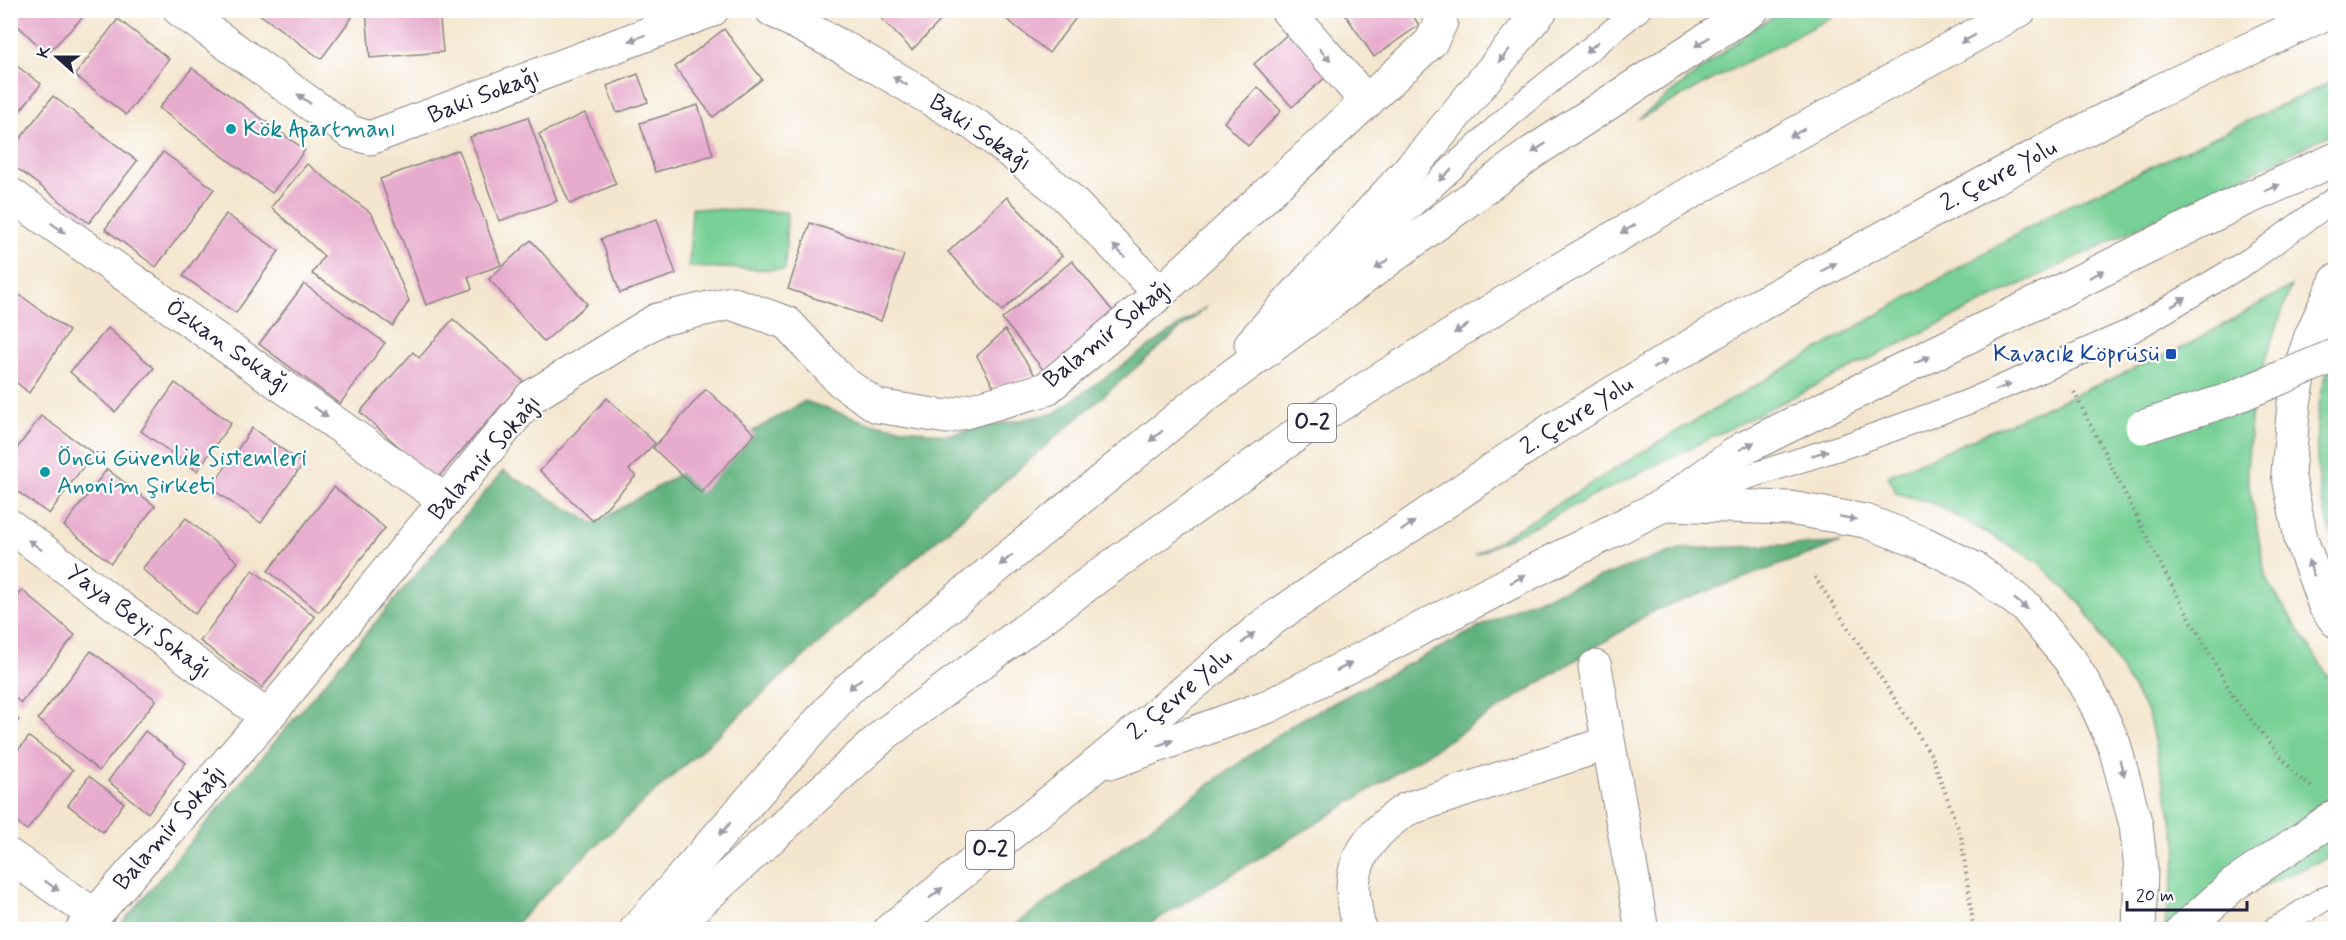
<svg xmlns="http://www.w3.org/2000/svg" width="2346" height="940" viewBox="0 0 2346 940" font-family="Mynerve,sans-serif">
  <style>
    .green { fill: #77d095; stroke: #4c7968; stroke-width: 1.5 }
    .forest { fill: #61b27e; stroke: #426a5c; stroke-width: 1.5 }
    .building { fill: #e7abce }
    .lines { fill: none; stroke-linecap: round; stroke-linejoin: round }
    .lane-casing { stroke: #8b8484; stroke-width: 26 }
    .street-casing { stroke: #8b8484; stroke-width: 35 }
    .secondary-casing { stroke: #8b8484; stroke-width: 35 }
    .highway-casing { stroke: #8b8484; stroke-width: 35 }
    .path { stroke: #8b8484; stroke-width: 4; stroke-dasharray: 1.5 4.5; stroke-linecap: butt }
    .lane { stroke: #fff; stroke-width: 24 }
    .street { stroke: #fff; stroke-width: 33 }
    .secondary { stroke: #fff; stroke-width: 33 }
    .highway { stroke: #fff; stroke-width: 33 }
    .street-bridge-casing { stroke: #8b8484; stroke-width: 35; stroke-linecap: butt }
    .street-bridge { stroke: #fff; stroke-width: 33 }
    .oneway { fill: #9c9ca7 }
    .culture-dot { fill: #0f9aa8; stroke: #fff; stroke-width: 2 }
    .transit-dot { fill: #1a4fb4; stroke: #fff; stroke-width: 2 }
    .labels { text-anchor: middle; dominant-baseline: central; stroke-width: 4.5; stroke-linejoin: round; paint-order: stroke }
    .shield { fill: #fff; stroke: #646476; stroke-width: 1.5 }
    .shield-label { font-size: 22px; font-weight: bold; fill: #22223b }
    .street-label { font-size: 24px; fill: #22223b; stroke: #fff }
    .culture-label { font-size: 24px; fill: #0d838f; stroke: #fff; text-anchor: start }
    .transit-label { font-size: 24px; fill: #164399; stroke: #fff; text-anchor: end }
  </style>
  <rect width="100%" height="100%" fill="#fff"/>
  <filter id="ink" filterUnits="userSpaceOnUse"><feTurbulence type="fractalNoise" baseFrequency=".0167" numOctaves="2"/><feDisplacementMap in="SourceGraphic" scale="12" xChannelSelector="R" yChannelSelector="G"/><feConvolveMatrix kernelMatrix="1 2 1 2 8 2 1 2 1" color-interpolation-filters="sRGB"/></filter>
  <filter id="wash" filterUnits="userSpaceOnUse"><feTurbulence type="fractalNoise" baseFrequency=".008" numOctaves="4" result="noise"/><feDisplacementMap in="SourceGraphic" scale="24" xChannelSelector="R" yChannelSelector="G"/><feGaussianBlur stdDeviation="1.35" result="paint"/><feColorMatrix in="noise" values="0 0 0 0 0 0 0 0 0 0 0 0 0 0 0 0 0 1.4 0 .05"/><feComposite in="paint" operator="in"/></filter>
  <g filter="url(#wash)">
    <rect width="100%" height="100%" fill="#f4e6ce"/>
    <g class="green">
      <polygon points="1785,11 1843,11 1638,119 1755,27"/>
      <polygon points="2335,80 2335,132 1974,307 1475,555 1667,437 2055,212"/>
      <polygon points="692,208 787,212 785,270 689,267"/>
      <polygon points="2291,286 2253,395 2247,472 2266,579 2335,687 2335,854 2236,899 2212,929 2164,929 2178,847 2148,714 2084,608 2037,561 1935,504 1896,493 1888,476 2186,346"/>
      <path d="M2335 354V546C2331 530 2324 513 2321 497 2314 450 2313 396 2335 354Z"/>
    </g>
    <g class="forest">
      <polygon points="1206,307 842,622 567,872 511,929 116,930 503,471 594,524 805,401 866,422 946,435 1054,413"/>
      <polygon points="1840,543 1653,611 1327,817 1141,929 1009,929 1293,724 1524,604 1679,549"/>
    </g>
    <g id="blocks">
      <g class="building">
        <polygon points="17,10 90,10 47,54 10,18"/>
        <polygon points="254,10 354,10 356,12 321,59"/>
        <polygon points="366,10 439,10 443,52 370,58"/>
        <polygon points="477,10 502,10 502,12 478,15"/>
        <polygon points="873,10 951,10 912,50"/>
        <polygon points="995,10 1082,10 1049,53"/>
        <polygon points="1342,10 1409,10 1419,25 1374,57"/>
        <polygon points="118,19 169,59 126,115 75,75"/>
        <polygon points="724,29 762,79 713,117 675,67"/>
        <polygon points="1290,32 1328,75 1292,107 1254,64"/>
        <polygon points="10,61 41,84 10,124"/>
        <polygon points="192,68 305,150 272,193 159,108"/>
        <polygon points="638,74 648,102 617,113 607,86"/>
        <polygon points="1258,87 1281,111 1248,146 1224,122"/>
        <polygon points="53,96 137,161 89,223 10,163 10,152"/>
        <polygon points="698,105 713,155 655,172 640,123"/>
        <polygon points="585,113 616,184 570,204 539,134"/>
        <polygon points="528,117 557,201 499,221 470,137"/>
        <polygon points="459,150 501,265 468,277 472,289 426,305 380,179"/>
        <polygon points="163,152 214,189 156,267 105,229"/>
        <polygon points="307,164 372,214 409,301 393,326 312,274 324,256 271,207"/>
        <polygon points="1007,197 1062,256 1002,311 948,252"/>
        <polygon points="226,214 279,251 236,313 183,276"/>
        <polygon points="657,219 676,274 620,293 601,239"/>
        <polygon points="810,223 904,255 881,321 788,289"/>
        <polygon points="531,240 587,304 544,342 489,279"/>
        <polygon points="1072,261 1115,314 1045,372 1002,319"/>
        <polygon points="304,284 385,343 340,404 259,344"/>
        <polygon points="16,292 69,331 29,393 10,377 10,300"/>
        <polygon points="453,319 523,381 436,480 360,412 413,352 419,358"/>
        <polygon points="108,328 154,368 115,412 70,372"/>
        <polygon points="1005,330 1035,375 994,387 977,356"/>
        <polygon points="175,383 231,423 197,471 141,431"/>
        <polygon points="10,389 16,393 10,401"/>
        <polygon points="706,389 755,434 701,493 653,448"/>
        <polygon points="607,398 655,443 629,470 636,476 593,521 540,471"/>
        <polygon points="41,416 93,453 49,514 10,486 10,458"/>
        <polygon points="252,428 303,464 261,523 211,488"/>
        <polygon points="107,469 155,506 111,563 64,526"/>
        <polygon points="334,487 385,528 319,612 268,571"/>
        <polygon points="186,518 238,562 195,614 142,569"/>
        <polygon points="253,570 315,617 262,688 200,641"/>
        <polygon points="22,590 75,635 21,703 10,694 10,604"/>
        <polygon points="91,651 156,700 99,771 38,719"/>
        <polygon points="10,713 19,720 10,732"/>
        <polygon points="145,731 186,763 148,813 108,781"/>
        <polygon points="29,737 73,770 27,830 10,818 10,760"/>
        <polygon points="89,776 124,803 103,832 68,805"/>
      </g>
    </g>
  </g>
  <g filter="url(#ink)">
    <use href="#blocks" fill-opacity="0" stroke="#8b8484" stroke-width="1.5"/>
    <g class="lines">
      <defs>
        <g id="lane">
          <polyline points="1311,298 1521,105 1638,10"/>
          <polyline points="1690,495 1848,445 1968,402 2129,332 2250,260 2336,198"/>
          <polyline points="2274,930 2322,900 2336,895"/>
        </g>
        <g id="street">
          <polyline points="180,10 350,132 370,138 712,10"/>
          <polyline points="772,10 846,49 980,128 1064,194 1160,293"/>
          <polyline points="1287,10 1367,102"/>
          <polyline points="10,194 446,501"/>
          <polyline points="10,526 267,717"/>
          <polyline points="1595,667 1642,930"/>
          <polyline points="10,856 94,915"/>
          <path d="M1359 930C1357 916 1353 901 1353 887 1354 852 1379 827 1407 809L1608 743"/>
          <polyline points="2183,930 2233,885 2336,816"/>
        </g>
        <polyline id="secondary" points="82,930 267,717 531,397 657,320 731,303 787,323 841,381 877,406 947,417 1046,389 1160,293 1431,42 1441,22 1437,10"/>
        <g id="highway">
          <polyline points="2336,281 2311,336 2302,363 2294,403 2288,473 2301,539 2325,606 2336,621"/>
          <polyline points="1251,344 1427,150 1541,10"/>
          <polyline points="1665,504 1790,508 1865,521 1923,543 1975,569 2026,607 2070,660 2095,702 2114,744 2136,825 2141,869 2139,930"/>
          <polyline points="1112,762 1269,706 1665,504 1742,449 2237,203 2336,159"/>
          <polyline points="636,930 847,690 1201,399 1533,152 1752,10"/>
          <polyline points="669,930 886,733 1108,569 1328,412 1510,299 1724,173 2020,10"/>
          <polyline points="890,930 1090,770 1268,622 1553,429 1759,305 1966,193 2155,93 2333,10"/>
        </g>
      </defs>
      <use href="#lane" class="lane-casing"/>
      <use href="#street" class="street-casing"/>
      <use href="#secondary" class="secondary-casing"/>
      <use href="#highway" class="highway-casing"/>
      <g class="path">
        <polyline points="2074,392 2164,571 2234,698 2296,775 2311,787"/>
        <polyline points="1815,577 1932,756 1961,836 1974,930"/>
      </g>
      <use href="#lane" class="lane"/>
      <use href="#street" class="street"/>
      <use href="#secondary" class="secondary"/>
      <use href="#highway" class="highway"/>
      <defs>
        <polyline id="street-bridge" points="2142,427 2225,401 2336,355"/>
      </defs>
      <use href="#street-bridge" class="street-bridge-casing"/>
      <use href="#street-bridge" class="street-bridge"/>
    </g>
    <defs><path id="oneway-solid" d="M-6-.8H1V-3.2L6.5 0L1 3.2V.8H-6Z" transform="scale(1.5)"/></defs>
    <g class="oneway">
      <use href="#oneway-solid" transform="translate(637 38) rotate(159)"/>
      <use href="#oneway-solid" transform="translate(1968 39) rotate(151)"/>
      <use href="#oneway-solid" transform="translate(1702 42) rotate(147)"/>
      <use href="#oneway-solid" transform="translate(1592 47) rotate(141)"/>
      <use href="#oneway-solid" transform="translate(1325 55) rotate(49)"/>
      <use href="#oneway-solid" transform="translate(1504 56) rotate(129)"/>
      <use href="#oneway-solid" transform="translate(900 81) rotate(-149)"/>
      <use href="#oneway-solid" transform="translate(304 99) rotate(-144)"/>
      <use href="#oneway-solid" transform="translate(1797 133) rotate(151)"/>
      <use href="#oneway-solid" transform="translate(1539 148) rotate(146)"/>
      <use href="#oneway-solid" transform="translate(1445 175) rotate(137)"/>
      <use href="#oneway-solid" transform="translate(2272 188) rotate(-24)"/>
      <use href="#oneway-solid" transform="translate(58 228) rotate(35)"/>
      <use href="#oneway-solid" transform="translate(1628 229) rotate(150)"/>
      <use href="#oneway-solid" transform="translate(1119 251) rotate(-134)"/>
      <use href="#oneway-solid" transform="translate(1382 264) rotate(143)"/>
      <use href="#oneway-solid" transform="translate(1829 267) rotate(-29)"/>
      <use href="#oneway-solid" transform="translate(2097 274) rotate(-26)"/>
      <use href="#oneway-solid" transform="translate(2179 302) rotate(-31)"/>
      <use href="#oneway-solid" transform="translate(1461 329) rotate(148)"/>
      <use href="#oneway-solid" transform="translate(1922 360) rotate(-26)"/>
      <use href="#oneway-solid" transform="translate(1660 364) rotate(-31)"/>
      <use href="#oneway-solid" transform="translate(2003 387) rotate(-23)"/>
      <use href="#oneway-solid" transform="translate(321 412) rotate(35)"/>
      <use href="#oneway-solid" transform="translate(1156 436) rotate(141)"/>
      <use href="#oneway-solid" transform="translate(1747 446) rotate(-28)"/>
      <use href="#oneway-solid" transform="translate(1820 453) rotate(-17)"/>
      <use href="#oneway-solid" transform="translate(1848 518) rotate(10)"/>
      <use href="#oneway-solid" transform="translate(1408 526) rotate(-35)"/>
      <use href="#oneway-solid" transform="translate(35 545) rotate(-143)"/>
      <use href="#oneway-solid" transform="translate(1006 560) rotate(141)"/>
      <use href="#oneway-solid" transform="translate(2311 568) rotate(-110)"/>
      <use href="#oneway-solid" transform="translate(1518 579) rotate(-27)"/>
      <use href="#oneway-solid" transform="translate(2021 604) rotate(39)"/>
      <use href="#oneway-solid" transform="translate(1248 638) rotate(-40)"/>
      <use href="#oneway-solid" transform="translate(1344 667) rotate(-27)"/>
      <use href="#oneway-solid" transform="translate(855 684) rotate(140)"/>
      <use href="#oneway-solid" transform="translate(1165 743) rotate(-20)"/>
      <use href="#oneway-solid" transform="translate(2122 768) rotate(74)"/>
      <use href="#oneway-solid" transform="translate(725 829) rotate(131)"/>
      <use href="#oneway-solid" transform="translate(52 886) rotate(35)"/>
      <use href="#oneway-solid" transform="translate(936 893) rotate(-39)"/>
    </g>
  </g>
  <g class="culture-dot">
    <circle cx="231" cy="129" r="6"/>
    <circle cx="45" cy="472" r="6"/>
  </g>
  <rect class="transit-dot" x="2165" y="348" width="12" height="12" rx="3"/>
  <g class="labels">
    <g class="shield">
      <rect x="1288" y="404" width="48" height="38" rx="4.5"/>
      <rect x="966" y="831" width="48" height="38" rx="4.5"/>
    </g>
    <g class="shield-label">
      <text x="1312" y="423">O-2</text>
      <text x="990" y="850">O-2</text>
    </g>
    <g class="street-label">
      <text transform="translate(484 96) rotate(-21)">Baki Sokağı</text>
      <text transform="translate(980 133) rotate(34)">Baki Sokağı</text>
      <text transform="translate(1999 176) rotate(-28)">2. Çevre Yolu</text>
      <text transform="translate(1108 334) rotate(-39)">Balamir Sokağı</text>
      <text transform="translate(228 347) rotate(35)">Özkan Sokağı</text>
      <text transform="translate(1577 416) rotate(-32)">2. Çevre Yolu</text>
      <text transform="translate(485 458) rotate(-49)">Balamir Sokağı</text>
      <text transform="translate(139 622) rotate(37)">Yaya Beyi Sokağı</text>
      <text transform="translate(1180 695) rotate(-40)">2. Çevre Yolu</text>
      <text transform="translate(170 828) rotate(-49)">Balamir Sokağı</text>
    </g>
    <g class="culture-label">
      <text x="243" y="129">Kök Apartmanı</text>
      <text x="57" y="458">Öncü Güvenlik Sistemleri<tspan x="57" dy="28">Anonim Şirketi</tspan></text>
    </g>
    <g class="transit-label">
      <text x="2159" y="354">Kavacık Köprüsü</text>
    </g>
  </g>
  <rect width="2346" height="940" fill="none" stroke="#fff" stroke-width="36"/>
  <g transform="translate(57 57) rotate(291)" stroke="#ffffff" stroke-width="4.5" paint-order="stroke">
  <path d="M0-4.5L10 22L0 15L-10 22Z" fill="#22223b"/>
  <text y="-9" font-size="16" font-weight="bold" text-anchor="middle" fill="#22223b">K</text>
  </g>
  <path d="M2127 901v9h120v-9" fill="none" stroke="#22223b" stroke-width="3"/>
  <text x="2136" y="901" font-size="18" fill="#22223b" stroke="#ffffff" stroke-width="4.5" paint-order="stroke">20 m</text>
</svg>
